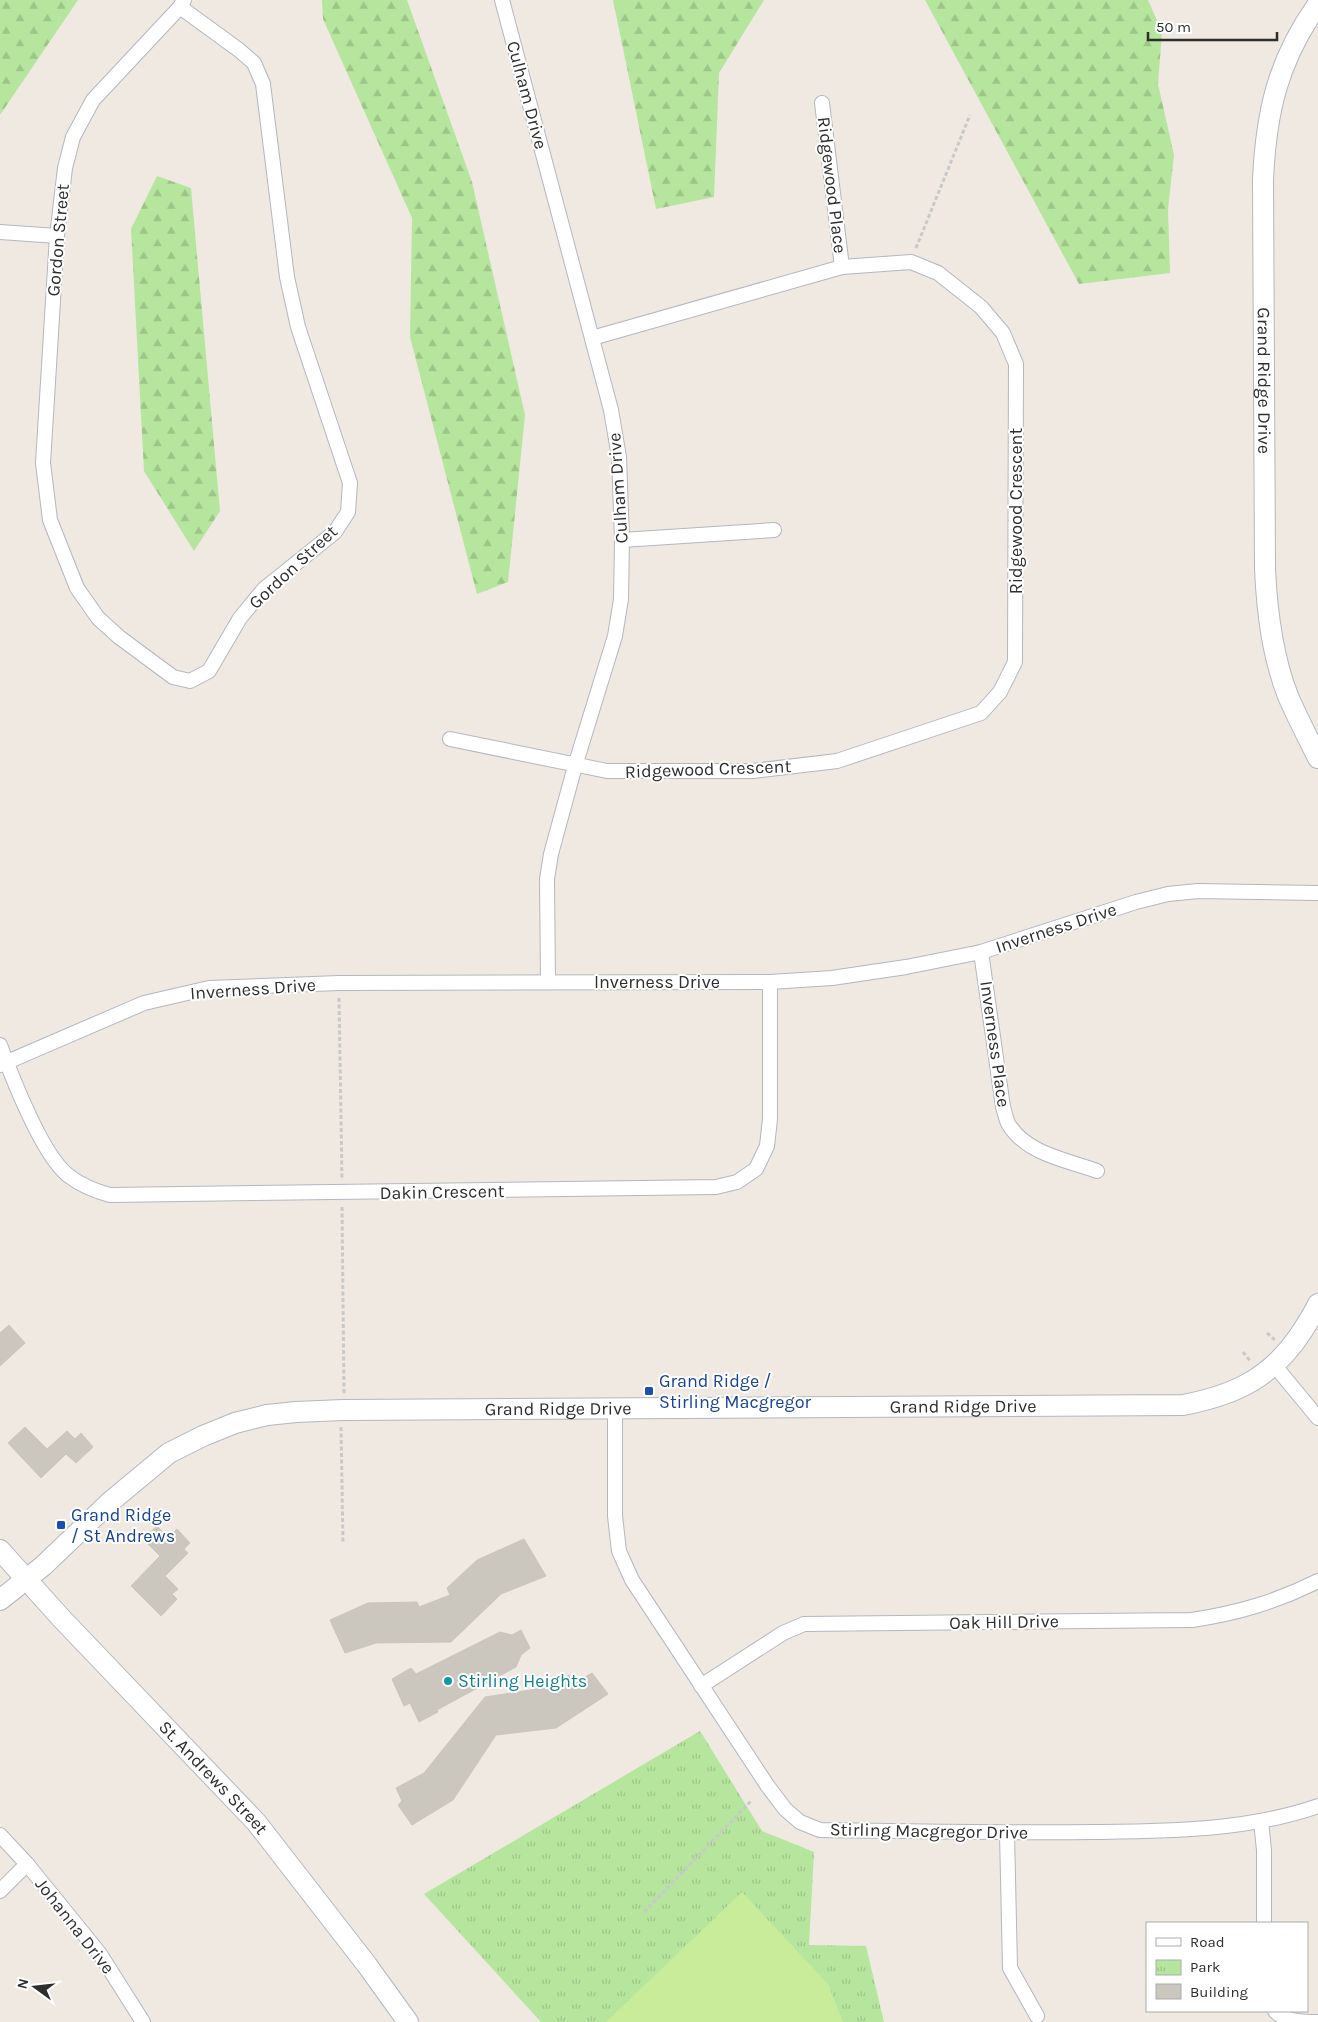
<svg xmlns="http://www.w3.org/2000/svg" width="1318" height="2022" viewBox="0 0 1318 2022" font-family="Karla,sans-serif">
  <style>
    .forest { fill: url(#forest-firs) }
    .park { fill: url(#park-tufts) }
    .pitch { fill: #c9ec9a }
    .building { fill: #cbc7bf; stroke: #cbc5ba }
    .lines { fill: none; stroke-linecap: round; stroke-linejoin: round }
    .street-casing { stroke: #b4b7c1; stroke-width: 16 }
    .secondary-casing { stroke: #b4b7c1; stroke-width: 22 }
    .path { stroke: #c9c9c9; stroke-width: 3; stroke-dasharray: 4 2.5; stroke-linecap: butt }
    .street { stroke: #fff; stroke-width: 14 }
    .secondary { stroke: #fff; stroke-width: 20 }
    .transit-dot { fill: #1a4fb4; stroke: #fff; stroke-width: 2 }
    .culture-dot { fill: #0f9aa8; stroke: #fff; stroke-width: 2 }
    .labels { text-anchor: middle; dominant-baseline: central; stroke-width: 4; stroke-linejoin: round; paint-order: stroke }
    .street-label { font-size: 18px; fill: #2e2e2e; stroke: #fff }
    .transit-label { font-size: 18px; fill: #164399; stroke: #fff; text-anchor: start }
    .culture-label { font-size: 18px; fill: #0d838f; stroke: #fff; text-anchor: start }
  </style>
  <defs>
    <pattern id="forest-firs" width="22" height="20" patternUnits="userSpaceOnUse" patternTransform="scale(1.25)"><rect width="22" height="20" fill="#b6e59e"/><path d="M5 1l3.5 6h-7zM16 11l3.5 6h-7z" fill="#9dc588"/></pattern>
    <pattern id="park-tufts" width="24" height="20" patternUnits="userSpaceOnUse" patternTransform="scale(1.25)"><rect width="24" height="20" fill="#b6e59e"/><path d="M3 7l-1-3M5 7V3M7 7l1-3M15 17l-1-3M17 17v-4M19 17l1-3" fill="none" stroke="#9dc588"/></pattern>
  </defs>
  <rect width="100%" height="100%" fill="#efe9e1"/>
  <g class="forest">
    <polygon points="0,0 78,0 0,115"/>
    <polygon points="322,0 407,0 472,182 525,415 508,582 477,594 410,337 412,218 323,19"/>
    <polygon points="613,0 764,0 719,73 714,197 656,209"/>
    <polygon points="925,0 1148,0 1162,32 1158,84 1174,155 1168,209 1170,273 1079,284"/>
    <polygon points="157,176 191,188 220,511 194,551 144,471 131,229"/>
  </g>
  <polygon class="park" points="700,1731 762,1831 814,1852 809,1945 866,1946 884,2022 541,2022 424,1894"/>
  <polygon class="pitch" points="742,1892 828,1984 843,2022 606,2022"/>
  <g class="building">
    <polygon points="9,1325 25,1343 0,1366 0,1333"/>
    <polygon points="25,1427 47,1449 67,1431 75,1439 81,1433 93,1447 76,1463 66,1454 41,1478 8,1443"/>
    <polygon points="157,1526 168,1538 177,1529 190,1543 184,1549 188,1553 165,1576 178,1589 172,1594 177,1599 161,1616 131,1586 160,1556 143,1539"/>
    <polygon points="524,1539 546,1576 501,1594 451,1642 376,1643 345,1653 330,1620 368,1603 417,1602 419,1607 450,1595 447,1588 477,1560"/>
    <polygon points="521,1630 530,1648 521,1655 516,1667 437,1710 438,1712 419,1722 410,1703 404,1706 392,1679 411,1668 416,1674 500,1632 512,1635"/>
    <polygon points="592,1673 608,1694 556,1728 496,1735 453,1800 412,1825 398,1805 402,1801 396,1788 424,1773 485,1697 550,1687 569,1675 573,1684"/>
  </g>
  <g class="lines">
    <defs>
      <g id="street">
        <polyline points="502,0 611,410 619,457 622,540 621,599 615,636 575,766 551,854 547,879 548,981"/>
        <polyline points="180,7 239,50 254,63 263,84 287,277 298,327 350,483 348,512 335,532 264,589 240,618 209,671 190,681 173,677 119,637 98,618 77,588 50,520 43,463 57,236 65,168 73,137 93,100 180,7 184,0"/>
        <polyline points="822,103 842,267"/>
        <polyline points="0,232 57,236"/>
        <polyline points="622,540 774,530"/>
        <polyline points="450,739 607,771 753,771 837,761 981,713 1000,692 1015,662 1016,364 1003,333 981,307 938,273 911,262 842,267 592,338"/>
        <path d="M981 952 1003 1107C1005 1113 1006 1120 1009 1125 1027 1154 1067 1160 1097 1171"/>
        <path d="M0 1045C12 1077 43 1157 69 1176 82 1186 95 1191 110 1195L716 1187 737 1182 756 1169 767 1146 770 1119V982"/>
        <polyline points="0,1065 144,1003 209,988 339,983 770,982 832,978 906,967 981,952 1136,902 1168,894 1198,891 1318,893"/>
        <polyline points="1275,1366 1318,1418"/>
        <path d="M615 1408V1516L619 1551 632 1580 767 1785 785 1809 800 1822 820 1830C911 1831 1002 1833 1093 1832 1168 1831 1246 1831 1318 1806"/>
        <path d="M701 1686 783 1633 804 1624 1192 1620C1238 1613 1276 1602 1318 1581"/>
        <polyline points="1261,1821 1264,1850 1264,1923"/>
        <polyline points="1007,1833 1010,1968 1037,2016"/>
        <polyline points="0,1835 27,1864 100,1954 143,2022"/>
        <polyline points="0,1891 27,1864"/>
        <path d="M1275 2011C1285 2022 1304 2022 1318 2022"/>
      </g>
      <g id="secondary">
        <path id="s1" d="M1318 4C1278 60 1266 112 1263 180L1265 569C1267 612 1272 655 1288 696 1297 717 1308 738 1318 758"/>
        <path id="s2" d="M0 1550 62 1619 256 1822 367 1965 408 2022"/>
        <path id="s3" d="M0 1600 43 1566 110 1502 169 1453 203 1436 235 1423 267 1415 296 1412 343 1410 1183 1405C1236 1395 1273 1377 1303 1330 1308 1322 1314 1313 1318 1304"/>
      </g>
    </defs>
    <use href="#street" class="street-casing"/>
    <use href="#secondary" class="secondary-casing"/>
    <g class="path">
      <polyline points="916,248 970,115"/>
      <polyline points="339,998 342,1179"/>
      <polyline points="342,1207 344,1393"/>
      <polyline points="1267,1333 1275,1340"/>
      <polyline points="1243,1352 1251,1362"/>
      <polyline points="341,1427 343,1544"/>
      <polyline points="644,1912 751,1801"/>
    </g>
    <use href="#street" class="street"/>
    <use href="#secondary" class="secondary"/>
  </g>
  <g class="transit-dot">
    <rect x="644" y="1386" width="10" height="10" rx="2.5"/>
    <rect x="56" y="1520" width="10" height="10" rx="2.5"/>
  </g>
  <circle class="culture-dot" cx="448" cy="1681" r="5"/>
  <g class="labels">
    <g class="street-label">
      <text transform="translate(527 95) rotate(75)">Culham Drive</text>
      <text transform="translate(832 185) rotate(83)">Ridgewood Place</text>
      <text transform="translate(58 240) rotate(-85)">Gordon Street</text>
      <text stroke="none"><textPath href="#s1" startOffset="388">Grand Ridge Drive</textPath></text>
      <text transform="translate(618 488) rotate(-94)">Culham Drive</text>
      <text transform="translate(1016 511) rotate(-90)">Ridgewood Crescent</text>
      <text transform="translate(293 567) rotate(-43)">Gordon Street</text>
      <text transform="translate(708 769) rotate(-2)">Ridgewood Crescent</text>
      <text transform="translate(1056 928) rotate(-18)">Inverness Drive</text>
      <text x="657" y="982">Inverness Drive</text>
      <text transform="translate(253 989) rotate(-4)">Inverness Drive</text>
      <text transform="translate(995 1044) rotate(82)">Inverness Place</text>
      <text transform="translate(442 1192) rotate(-1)">Dakin Crescent</text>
      <text stroke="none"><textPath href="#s3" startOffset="1026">Grand Ridge Drive</textPath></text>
      <text stroke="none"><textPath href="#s3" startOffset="621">Grand Ridge Drive</textPath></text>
      <text transform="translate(1004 1622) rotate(-1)">Oak Hill Drive</text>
      <text stroke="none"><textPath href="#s2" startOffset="312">St. Andrews Street</textPath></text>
      <text transform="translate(929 1831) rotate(1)">Stirling Macgregor Drive</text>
      <text transform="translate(75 1926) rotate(52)">Johanna Drive</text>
    </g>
    <g class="transit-label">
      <text x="659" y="1381">Grand Ridge /<tspan x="659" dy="21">Stirling Macgregor</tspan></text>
      <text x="71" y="1515">Grand Ridge<tspan x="71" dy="21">/ St Andrews</tspan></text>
    </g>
    <g class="culture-label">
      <text x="458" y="1681">Stirling Heights</text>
    </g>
  </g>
  <rect x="1146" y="1922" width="162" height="90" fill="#ffffff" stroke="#ababab"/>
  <rect x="1156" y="1938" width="25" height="8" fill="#ffffff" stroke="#ababab"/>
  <text x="1190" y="1947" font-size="15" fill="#2e2e2e">Road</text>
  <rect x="1156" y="1960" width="25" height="15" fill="url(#park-tufts)" stroke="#ababab"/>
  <text x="1190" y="1972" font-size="15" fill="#2e2e2e">Park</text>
  <rect x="1156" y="1984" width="25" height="15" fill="#cbc7bf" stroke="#ababab"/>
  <text x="1190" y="1997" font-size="15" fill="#2e2e2e">Building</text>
  <g transform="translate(35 1987) rotate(285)" stroke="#ffffff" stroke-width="4" paint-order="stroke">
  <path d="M0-4L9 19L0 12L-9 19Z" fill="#2e2e2e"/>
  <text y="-8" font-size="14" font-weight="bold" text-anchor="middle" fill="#2e2e2e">N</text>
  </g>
  <path d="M1148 32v8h129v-8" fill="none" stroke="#2e2e2e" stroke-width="2.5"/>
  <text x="1156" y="32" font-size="15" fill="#2e2e2e" stroke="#ffffff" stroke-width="4" paint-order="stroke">50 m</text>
</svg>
